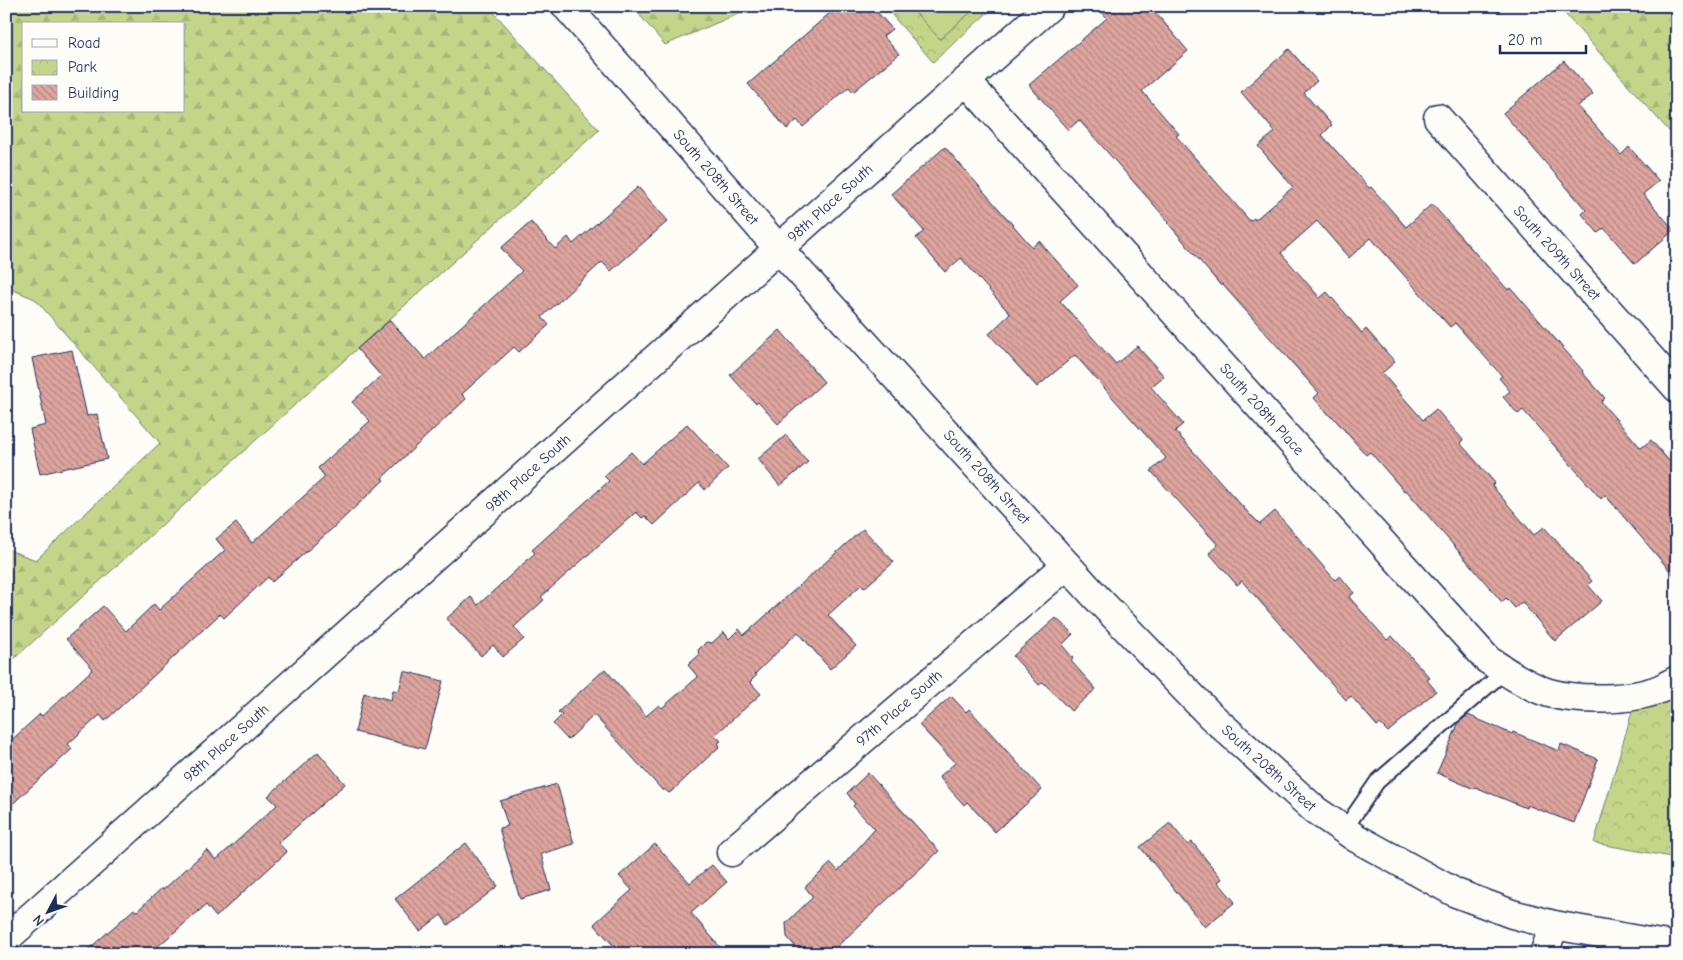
<svg xmlns="http://www.w3.org/2000/svg" width="1683" height="960" viewBox="0 0 1683 960" font-family="'Comic Neue',sans-serif">
  <style>
    .forest { fill: url(#forest-firs); stroke: #708274; fill-rule: evenodd }
    .park { fill: url(#park-crowns); stroke: #708274 }
    .pitch { fill: #c4d589; stroke: #708274 }
    .building { fill: url(#building-back-hatch); stroke: #1b2f5e }
    .lines { fill: none; stroke-linecap: round; stroke-linejoin: round }
    .service-casing { stroke: #1b2f5e; stroke-width: 18 }
    .minor-casing { stroke: #1b2f5e; stroke-width: 31 }
    .tertiary-casing { stroke: #1b2f5e; stroke-width: 31 }
    .primary-casing { stroke: #1b2f5e; stroke-width: 31 }
    .service { stroke: #fdfcf7; stroke-width: 14 }
    .minor { stroke: #fdfcf7; stroke-width: 28 }
    .tertiary { stroke: #fdfcf7; stroke-width: 28 }
    .primary { stroke: #fdfcf7; stroke-width: 28 }
    .labels { text-anchor: middle; dominant-baseline: central; stroke-width: 4; stroke-linejoin: round; paint-order: stroke }
    .street-label { font-size: 15px; fill: #1b2f5e; stroke: #fdfcf7 }
  </style>
  <defs>
    <pattern id="forest-firs" width="22" height="20" patternUnits="userSpaceOnUse" patternTransform="scale(1.25)"><rect width="22" height="20" fill="#c4d589"/><path d="M5 1l3.5 6h-7zM16 11l3.5 6h-7z" fill="#a8b779"/></pattern>
    <pattern id="park-crowns" width="20" height="18" patternUnits="userSpaceOnUse" patternTransform="scale(1.25)"><rect width="20" height="18" fill="#c4d589"/><path d="M2 6a3 3 0 1 1 6 0M12 15a3 3 0 1 1 6 0" fill="none" stroke="#a8b779"/></pattern>
    <pattern id="building-back-hatch" width="6" height="6" patternUnits="userSpaceOnUse" patternTransform="scale(1.25)"><rect width="6" height="6" fill="#dea49d"/><path d="M-1 5l2 2M0 0l6 6M5-1l2 2" fill="none" stroke="#b38683"/></pattern>
  </defs>
  <rect width="100%" height="100%" fill="#fdfcf7"/>
  <filter id="ink" filterUnits="userSpaceOnUse"><feTurbulence type="fractalNoise" baseFrequency=".02" numOctaves="2"/><feDisplacementMap in="SourceGraphic" scale="10" xChannelSelector="R" yChannelSelector="G"/><feConvolveMatrix kernelMatrix="1 2 1 2 8 2 1 2 1" color-interpolation-filters="sRGB"/></filter>
  <g filter="url(#ink)">
    <g class="forest">
      <path d="M6 6H488L599 130 6 666V549L36 560 160 443 35 299 6 287ZM24 24H184V111H24Z"/>
      <polygon points="632,6 756,6 665,45"/>
      <polygon points="1558,6 1677,6 1677,140"/>
    </g>
    <g class="park">
      <polygon points="884,6 995,6 933,62"/>
      <polygon points="1677,696 1677,858 1594,843 1633,708 1657,706"/>
    </g>
    <polygon class="pitch" points="913,6 968,6 972,11 940,39 911,8"/>
    <g class="building">
      <polygon points="838,6 872,6 892,29 883,36 899,54 853,92 849,87 803,127 797,120 787,129 748,84"/>
      <polygon points="1097,6 1150,6 1188,51 1142,91 1179,134 1176,136 1250,221 1254,218 1255,220 1293,187 1258,146 1275,132 1241,92 1289,49 1317,81 1304,93 1332,125 1322,135 1369,188 1371,187 1406,227 1432,204 1508,290 1511,288 1583,371 1582,372 1605,398 1601,402 1641,448 1651,440 1677,470 1677,579 1605,495 1601,499 1523,410 1518,414 1503,397 1510,391 1499,378 1502,376 1455,323 1450,327 1371,238 1349,258 1317,221 1281,253 1320,298 1327,292 1362,333 1366,329 1395,362 1382,373 1423,420 1436,409 1463,440 1460,443 1495,483 1492,486 1534,535 1544,527 1592,581 1588,585 1602,601 1555,641 1522,602 1515,608 1506,598 1502,602 1406,490 1404,491 1370,452 1366,455 1332,416 1331,417 1314,398 1319,393 1222,284 1221,286 1168,223 1169,222 1079,120 1068,130 1029,85 1107,18"/>
      <polygon points="1564,61 1593,94 1578,106 1621,155 1629,147 1659,181 1643,194 1674,230 1635,264 1604,228 1598,233 1582,214 1586,210 1503,113"/>
      <polygon points="945,147 1032,247 1039,241 1078,285 1060,301 1116,364 1137,346 1164,376 1151,387 1183,424 1175,431 1251,516 1252,516 1260,524 1275,511 1335,580 1340,576 1354,593 1349,597 1387,640 1392,636 1430,678 1427,680 1436,691 1388,732 1380,724 1377,726 1351,696 1346,700 1242,581 1237,585 1209,553 1218,545 1151,471 1166,458 1075,355 1037,387 989,334 1010,314 961,258 945,272 916,238 924,231 891,194"/>
      <polygon points="638,187 668,221 611,271 602,262 542,317 549,325 519,352 514,347 462,394 466,399 382,478 384,480 333,528 272,582 268,577 224,618 220,614 105,721 100,715 68,744 72,749 6,810 6,745 40,714 42,716 93,669 66,639 103,606 126,631 154,604 159,610 225,550 216,539 236,523 252,543 325,477 318,468 370,421 352,402 381,376 357,349 390,320 425,359 522,271 501,248 531,222 555,249 568,237 573,244"/>
      <polygon points="780,330 824,382 778,424 758,402 756,404 730,375"/>
      <polygon points="72,350 87,416 97,414 107,459 40,474 30,429 46,425 32,358"/>
      <polygon points="687,424 728,468 705,490 699,483 654,525 645,516 642,518 636,512 541,597 544,600 514,627 524,639 503,657 493,645 481,656 446,619 471,597 478,605 535,553 532,550 609,481 604,476 631,452 642,464"/>
      <polygon points="786,435 808,462 780,486 758,459"/>
      <polygon points="863,529 894,562 864,588 861,585 828,615 856,646 830,669 798,632 755,674 757,675 750,682 761,694 715,735 721,741 718,743 720,746 672,791 669,793 664,789 663,791 594,715 568,740 553,724 562,715 558,712 605,669 646,716 659,705 662,708 698,677 688,665 699,655 698,650 706,642 712,643 724,632 729,639 739,629 744,635"/>
      <polygon points="1056,618 1073,634 1062,645 1073,658 1071,661 1096,689 1071,711 1043,682 1039,685 1013,656"/>
      <polygon points="404,671 443,681 425,749 355,732 364,693 391,700 393,690 399,691"/>
      <polygon points="951,696 966,712 969,709 1042,790 995,832 967,802 964,805 939,777 955,763 919,725"/>
      <polygon points="1468,715 1512,734 1513,732 1559,751 1561,744 1598,759 1574,823 1527,805 1526,808 1475,787 1474,789 1437,773 1459,722"/>
      <polygon points="318,752 345,784 278,843 287,852 216,917 206,905 149,954 83,954 134,909 136,912 162,888 163,890 207,850 216,860 277,805 268,796"/>
      <polygon points="868,773 939,851 829,954 802,954 787,937 786,923 813,897 805,887 831,863 838,871 875,829 853,806 855,804 847,793"/>
      <polygon points="557,784 574,844 541,854 551,890 520,899 499,828 508,826 500,801"/>
      <polygon points="1170,823 1188,845 1192,842 1222,879 1218,882 1235,902 1205,927 1140,847"/>
      <polygon points="466,843 498,886 448,925 441,915 420,931 395,899"/>
      <polygon points="655,844 690,883 712,865 727,882 691,913 726,954 621,954 594,924 632,890 619,876"/>
    </g>
    <g class="lines">
      <defs>
        <polyline id="service" points="1344,830 1377,782 1505,671"/>
        <g id="minor">
          <path d="M966 81 1488 660C1507 672 1527 686 1549 693 1578 701 1631 701 1660 689 1666 686 1671 683 1677 680"/>
          <polyline points="1438,118 1677,388"/>
          <polyline points="731,852 1067,565"/>
          <polyline points="6,939 1050,6"/>
        </g>
        <polyline id="tertiary" points="1544,954 1554,925"/>
        <polyline id="primary" points="566,6 779,249 1096,597 1210,715 1315,810 1356,838 1456,893 1512,914 1554,925 1660,944 1677,946"/>
      </defs>
      <use href="#service" class="service-casing"/>
      <use href="#minor" class="minor-casing"/>
      <use href="#tertiary" class="tertiary-casing"/>
      <use href="#primary" class="primary-casing"/>
      <use href="#service" class="service"/>
      <use href="#minor" class="minor"/>
      <use href="#tertiary" class="tertiary"/>
      <use href="#primary" class="primary"/>
    </g>
  </g>
  <g class="labels">
    <g class="street-label">
      <text transform="translate(716 177) rotate(49)">South 208th Street</text>
      <text transform="translate(830 203) rotate(-42)">98th Place South</text>
      <text transform="translate(1557 253) rotate(48)">South 209th Street</text>
      <text transform="translate(1262 409) rotate(48)">South 208th Place</text>
      <text transform="translate(528 473) rotate(-42)">98th Place South</text>
      <text transform="translate(987 477) rotate(48)">South 208th Street</text>
      <text transform="translate(899 708) rotate(-41)">97th Place South</text>
      <text transform="translate(226 743) rotate(-42)">98th Place South</text>
      <text transform="translate(1269 768) rotate(42)">South 208th Street</text>
    </g>
  </g>
  <rect width="1683" height="960" fill="none" stroke="#fdfcf7" stroke-width="25"/>
  <rect x="12" y="12" width="1658" height="935" fill="none" stroke="#1b2f5e" stroke-width="2" filter="url(#ink)"/>
  <rect x="22" y="22" width="162" height="90" fill="#fdfcf7" stroke="#a3aaba"/>
  <rect x="32" y="39" width="25" height="8" fill="#fdfcf7" stroke="#a3aaba"/>
  <text x="68" y="48" font-size="15" fill="#1b2f5e">Road</text>
  <rect x="32" y="60" width="25" height="15" fill="url(#park-crowns)" stroke="#a3aaba"/>
  <text x="68" y="72" font-size="15" fill="#1b2f5e">Park</text>
  <rect x="32" y="85" width="25" height="15" fill="url(#building-back-hatch)" stroke="#a3aaba"/>
  <text x="68" y="98" font-size="15" fill="#1b2f5e">Building</text>
  <g transform="translate(48 912) rotate(229)" stroke="#fdfcf7" stroke-width="4" paint-order="stroke">
  <path d="M0-4L9 19L0 12L-9 19Z" fill="#1b2f5e"/>
  <text y="-8" font-size="14" font-weight="bold" text-anchor="middle" fill="#1b2f5e">N</text>
  </g>
  <path d="M1500 45v8h86v-8" fill="none" stroke="#1b2f5e" stroke-width="2.5"/>
  <text x="1508" y="45" font-size="15" fill="#1b2f5e" stroke="#fdfcf7" stroke-width="4" paint-order="stroke">20 m</text>
</svg>
